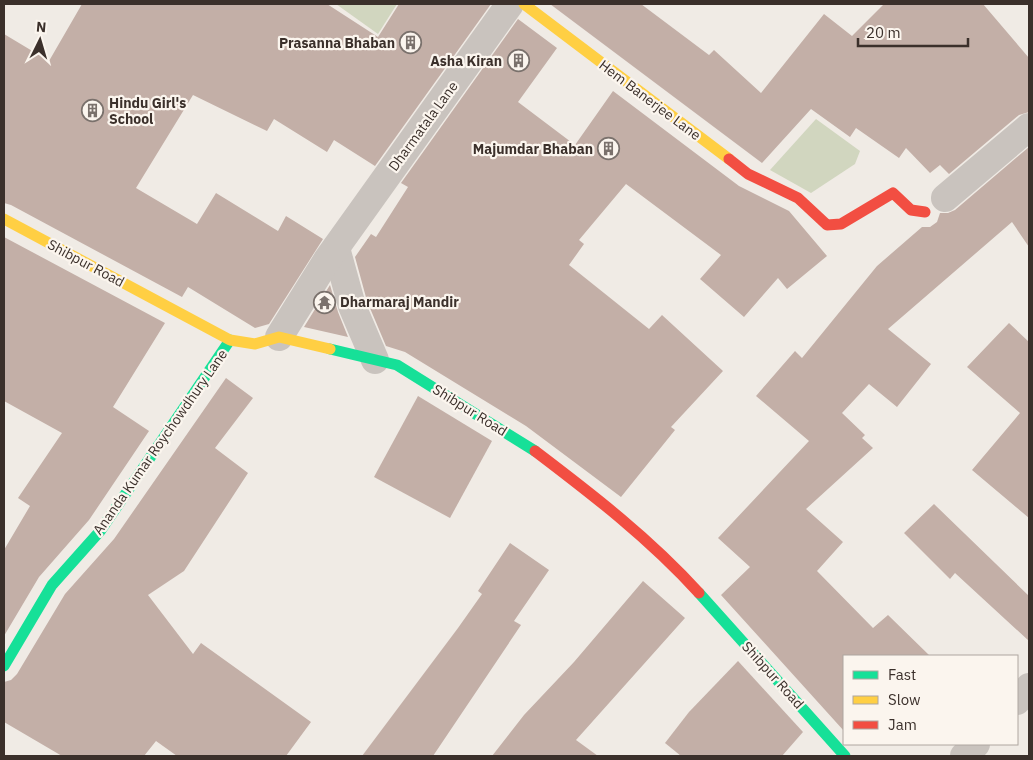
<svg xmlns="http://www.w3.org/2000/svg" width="1033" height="760" viewBox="0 0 1033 760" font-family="'IBM Plex Sans',sans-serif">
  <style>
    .green { fill: #d1d6bf }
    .building { fill: #c3afa7 }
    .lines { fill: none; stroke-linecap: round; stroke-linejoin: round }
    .street { stroke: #c9c3be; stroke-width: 28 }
    .fast { stroke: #16e098; stroke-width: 11 }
    .slow { stroke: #ffcf43; stroke-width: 11 }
    .jam { stroke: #f24e42; stroke-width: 11 }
    .labels { text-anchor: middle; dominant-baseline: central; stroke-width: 4.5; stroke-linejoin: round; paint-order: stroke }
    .poi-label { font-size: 14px; font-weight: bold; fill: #3b302b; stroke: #fbf5ee; text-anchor: end }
    .street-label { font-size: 14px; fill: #3b302b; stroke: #fbf5ee }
  </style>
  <rect width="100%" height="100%" fill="#f0ebe5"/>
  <g class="green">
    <polygon points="336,4 397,4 378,34"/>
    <polygon points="816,119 860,151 855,164 811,193 770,170"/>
  </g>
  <g class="building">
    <polygon points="82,4 327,4 378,37 399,4 491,4 375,166 334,140 327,152 274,119 267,131 193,95 136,188 197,224 216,193 278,231 286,216 323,239 269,324 255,328 188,287 182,297 11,205 4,203 4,34 49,61"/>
    <polygon points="550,4 641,4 709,55 714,50 761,93 824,14 852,36 884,4 983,4 1029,58 1029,112 1019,115 949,174 940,165 930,173 906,148 899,158 856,128 850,137 811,109 762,163"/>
    <polygon points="518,19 557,48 518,102 575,145 613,91 739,186 789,211 827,256 787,289 778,278 744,317 700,279 721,255 626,184 579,240 584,244 569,265 649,329 662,315 723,371 671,427 675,430 621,497 526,426 405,352 386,346 367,301 355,257 371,234 376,237 408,187 401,183"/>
    <polygon points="1029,147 1029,247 1012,222 888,329 931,364 897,407 869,384 842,413 865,435 862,438 873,448 806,509 843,542 817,571 873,628 888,615 930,656 844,656 844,731 721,595 750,567 718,538 809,441 756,396 795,351 802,358 877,266 922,227 930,227 937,222 940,213 948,213 955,210"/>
    <polygon points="4,237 165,323 113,407 149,431 89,520 39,577 4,636 4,550 30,506 18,498 62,433 4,401"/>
    <polygon points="330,285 338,312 348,337 304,327"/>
    <polygon points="1009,323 1029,342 1029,518 972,470 1020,413 967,367"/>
    <polygon points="226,378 253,398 215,448 248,473 184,571 148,595 193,654 201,643 311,722 286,756 177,756 156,741 144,756 62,756 4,722 4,682 11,680 17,674 65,594 114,539"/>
    <polygon points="418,396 492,441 450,518 374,477"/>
    <polygon points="934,504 1029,596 1029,641 955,573 950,579 904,533"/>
    <polygon points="510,543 549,570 514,621 521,625 433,756 362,756 458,628 482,594 478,591"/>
    <polygon points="643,581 685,618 576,740 598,756 492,756 524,715 574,662"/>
    <polygon points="738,661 803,732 782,756 681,756 665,743 689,712"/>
  </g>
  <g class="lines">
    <g class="street">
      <polyline points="945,198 1029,127"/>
      <polyline points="336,248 352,306 375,360"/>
      <polyline points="279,337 327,260 510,4"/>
      <polyline points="1017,701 1029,687"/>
      <polyline points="964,756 976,744"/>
    </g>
    <g class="fast">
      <polyline points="330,349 397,365 535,451"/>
      <polyline points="699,593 845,756"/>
      <polyline points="4,666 52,585 101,530 230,340"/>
    </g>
    <g class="slow">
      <polyline points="524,4 729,159"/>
      <polyline points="4,219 230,340 255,344 279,337 330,349"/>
    </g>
    <g class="jam">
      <polyline points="729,159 748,174 798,198 827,225 841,224 893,193 911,210 925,212"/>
      <path d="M535 451C593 495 650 539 699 593"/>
    </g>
  </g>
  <defs>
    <symbol id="building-ring" viewBox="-11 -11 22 22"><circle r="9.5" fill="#fbf5ee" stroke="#7a716c" stroke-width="1.5"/><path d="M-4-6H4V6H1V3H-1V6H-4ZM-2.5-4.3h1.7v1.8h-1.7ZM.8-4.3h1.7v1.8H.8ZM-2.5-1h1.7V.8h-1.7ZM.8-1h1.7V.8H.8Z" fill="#7a716c"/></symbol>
    <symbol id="temple-ring" viewBox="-11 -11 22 22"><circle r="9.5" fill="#fbf5ee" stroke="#7a716c" stroke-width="1.5"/><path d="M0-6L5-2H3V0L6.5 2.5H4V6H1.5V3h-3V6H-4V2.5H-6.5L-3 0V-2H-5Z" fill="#7a716c"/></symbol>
  </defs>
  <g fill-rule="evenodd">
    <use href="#building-ring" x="398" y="30" width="25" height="25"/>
    <use href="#building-ring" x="506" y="48" width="25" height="25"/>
    <use href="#building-ring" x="80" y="98" width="25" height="25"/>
    <use href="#building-ring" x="596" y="136" width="25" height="25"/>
    <use href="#temple-ring" x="312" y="290" width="25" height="25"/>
  </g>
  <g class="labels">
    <g class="poi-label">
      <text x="395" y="43">Prasanna Bhaban</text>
      <text x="502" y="61">Asha Kiran</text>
      <text x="109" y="103" text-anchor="start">Hindu Girl's<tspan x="109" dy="16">School</tspan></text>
      <text x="593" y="149">Majumdar Bhaban</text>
      <text x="340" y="302" text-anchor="start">Dharmaraj Mandir</text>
    </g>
    <g class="street-label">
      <text transform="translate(650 100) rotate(37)">Hem Banerjee Lane</text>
      <text transform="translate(423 126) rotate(-54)">Dharmatala Lane</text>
      <text transform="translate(86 263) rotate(28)">Shibpur Road</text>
      <text transform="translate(470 410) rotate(32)">Shibpur Road</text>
      <text transform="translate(160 442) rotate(-55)">Ananda Kumar Roychowdhury Lane</text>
      <text transform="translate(773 675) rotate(48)">Shibpur Road</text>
    </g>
  </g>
  <rect width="1033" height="760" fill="none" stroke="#3b302b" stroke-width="10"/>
  <rect x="843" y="655" width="175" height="90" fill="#fbf5ee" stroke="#aea6a0"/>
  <rect x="853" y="671" width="25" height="8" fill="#16e098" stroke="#aea6a0"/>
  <text x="888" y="680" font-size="15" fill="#3b302b">Fast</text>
  <rect x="853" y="696" width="25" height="8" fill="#ffcf43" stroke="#aea6a0"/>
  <text x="888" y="705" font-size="15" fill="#3b302b">Slow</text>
  <rect x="853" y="721" width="25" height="8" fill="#f24e42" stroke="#aea6a0"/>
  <text x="888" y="730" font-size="15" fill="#3b302b">Jam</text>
  <g transform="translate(40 40) rotate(5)" stroke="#fbf5ee" stroke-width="4" paint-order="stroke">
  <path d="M0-4L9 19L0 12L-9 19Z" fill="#3b302b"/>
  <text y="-8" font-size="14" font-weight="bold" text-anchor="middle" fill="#3b302b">N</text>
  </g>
  <path d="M858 38v8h110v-8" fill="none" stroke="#3b302b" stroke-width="2.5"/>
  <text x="866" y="38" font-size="15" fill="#3b302b" stroke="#fbf5ee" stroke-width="4" paint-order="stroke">20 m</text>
</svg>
